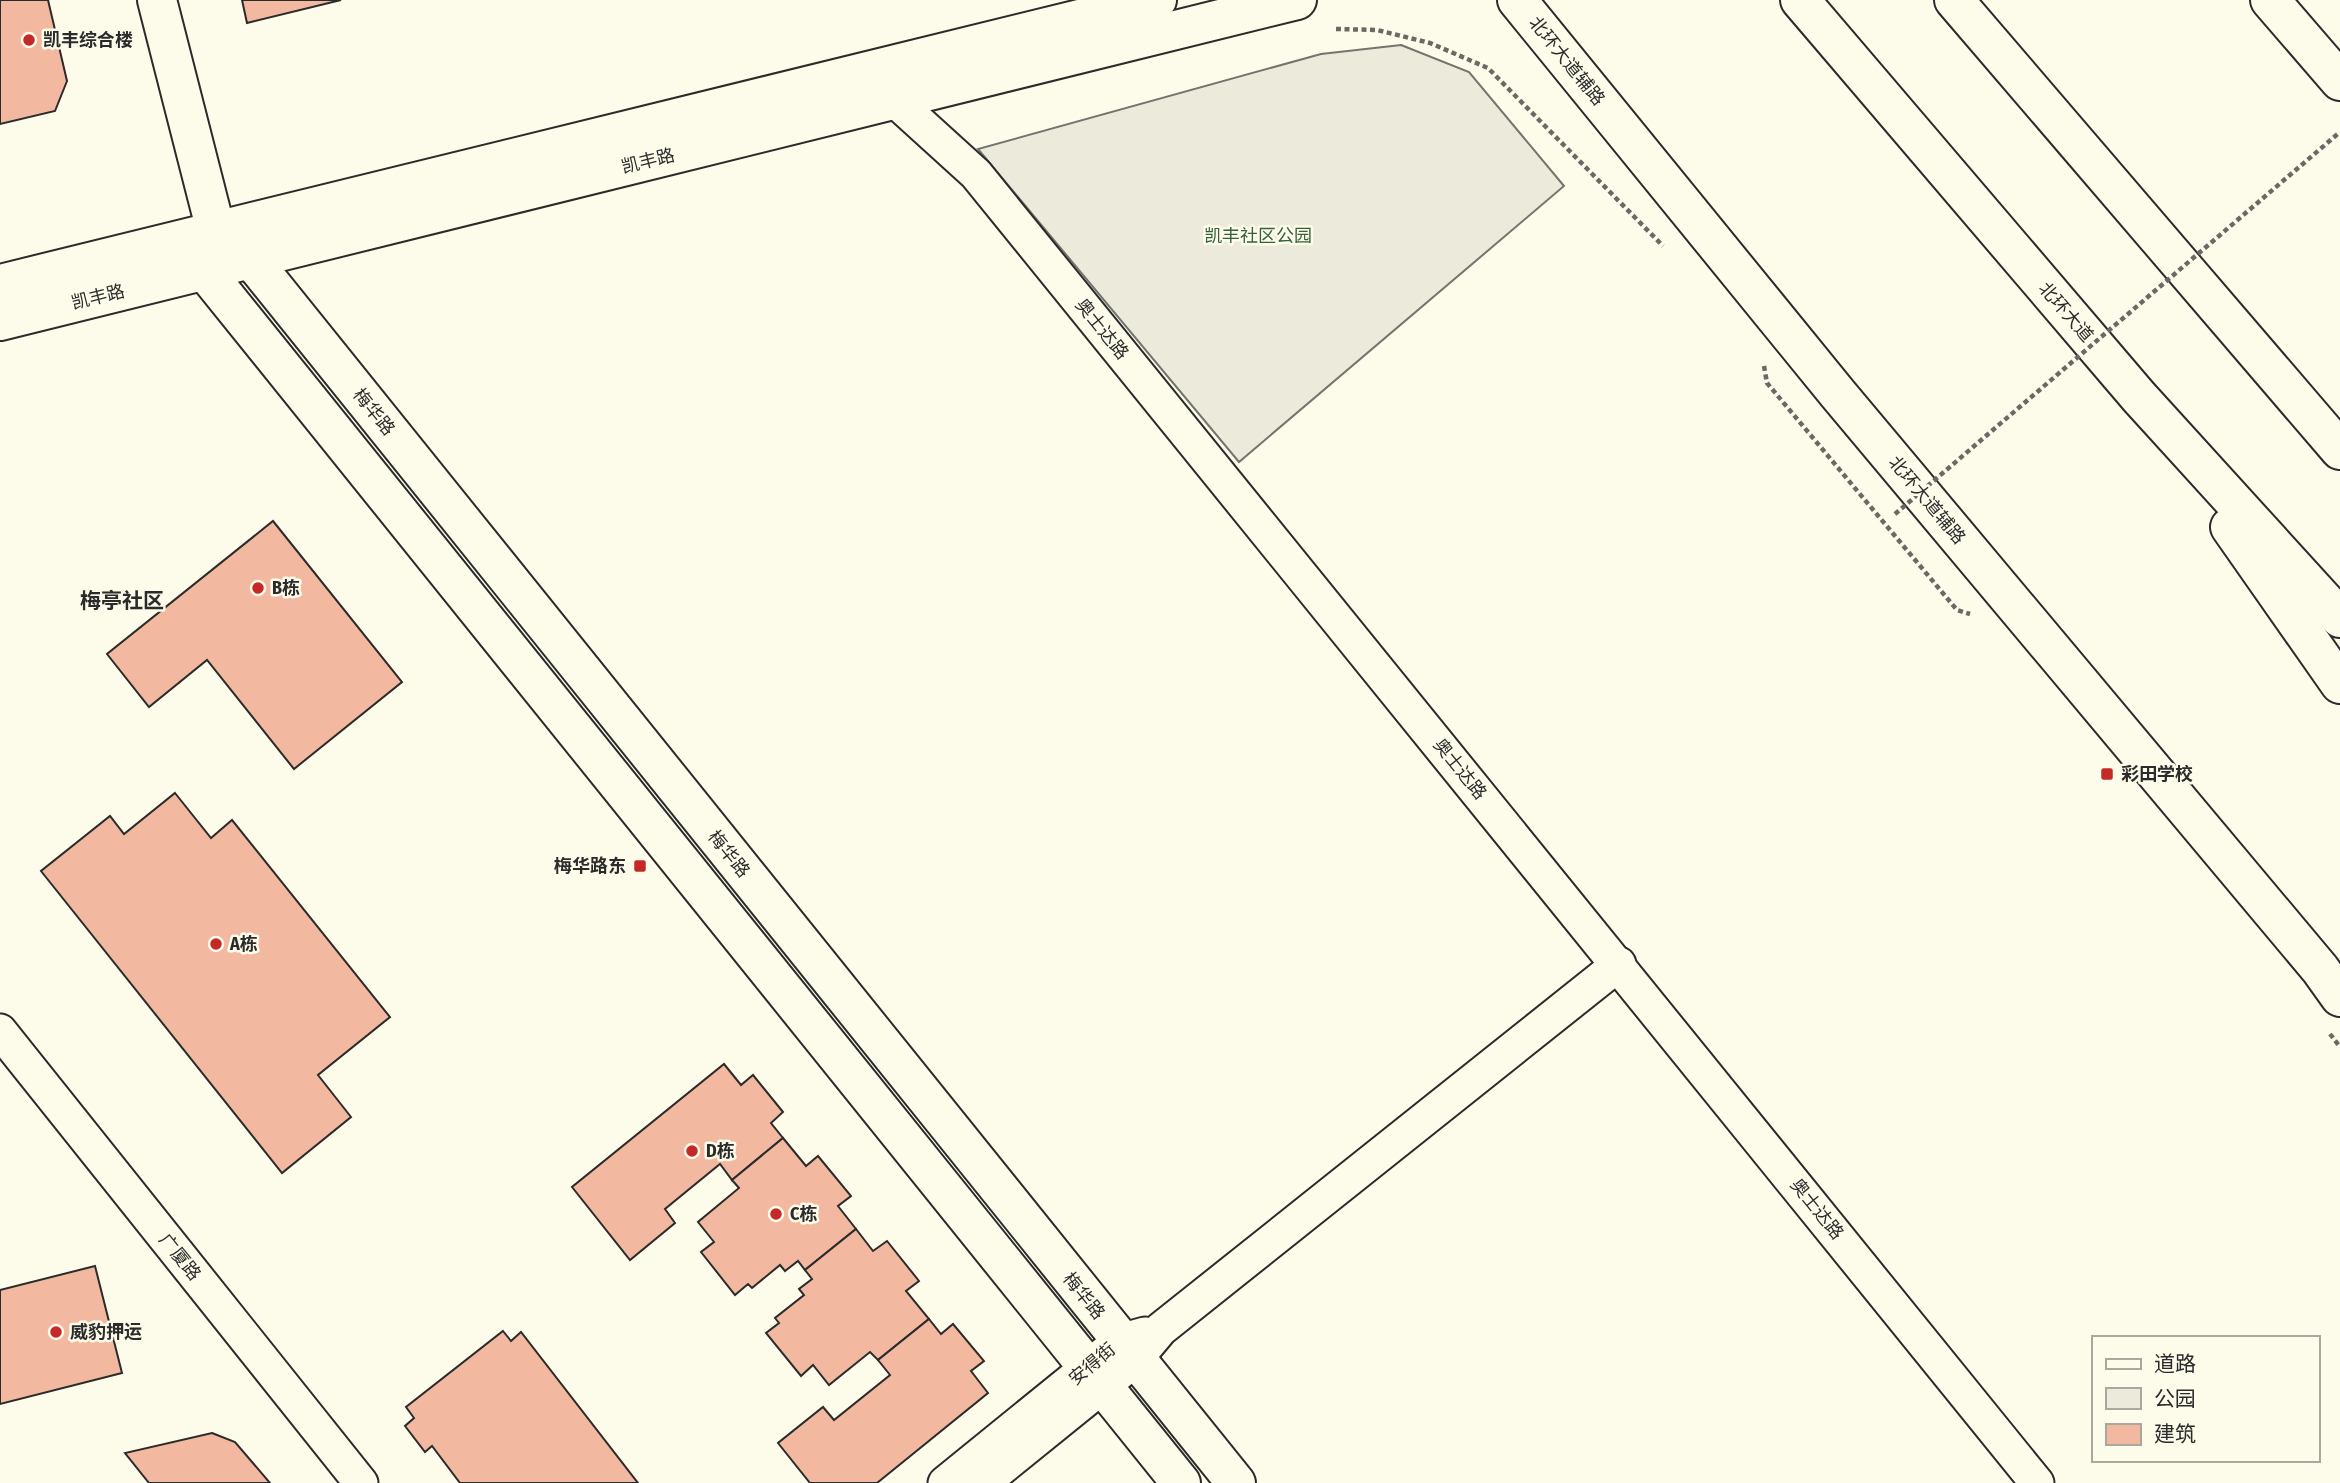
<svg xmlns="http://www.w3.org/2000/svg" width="2340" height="1483" viewBox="0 0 2340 1483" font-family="'Fira Sans Condensed','Noto Sans SC',sans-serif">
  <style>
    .green { fill: #ecebdb; stroke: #74746e; stroke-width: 2 }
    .building { fill: #f2b8a0; stroke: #2b2b2b; stroke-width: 2 }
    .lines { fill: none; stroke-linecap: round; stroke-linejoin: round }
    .minor-casing { stroke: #2b2b2b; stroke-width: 37 }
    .secondary-casing { stroke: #2b2b2b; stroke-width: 42 }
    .primary-casing { stroke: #2b2b2b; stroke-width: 42 }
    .trunk-casing { stroke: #2b2b2b; stroke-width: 42 }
    .path { stroke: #6a6964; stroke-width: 4.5; stroke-dasharray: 5 3.5; stroke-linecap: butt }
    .minor { stroke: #fdfbea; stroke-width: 33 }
    .secondary { stroke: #fdfbea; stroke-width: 38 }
    .primary { stroke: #fdfbea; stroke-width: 38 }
    .trunk { stroke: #fdfbea; stroke-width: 38 }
    .path-bridge { stroke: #6a6964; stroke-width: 4.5; stroke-dasharray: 5 3.5; stroke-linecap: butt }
    .poi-dot { fill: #c62828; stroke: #fdfbea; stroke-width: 2.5 }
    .labels { text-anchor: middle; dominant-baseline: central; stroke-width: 5; stroke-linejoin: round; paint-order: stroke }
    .poi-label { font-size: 18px; font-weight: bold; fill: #2b2b2b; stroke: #fdfbea; text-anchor: start }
    .street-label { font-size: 18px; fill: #2b2b2b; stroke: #fdfbea }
    .park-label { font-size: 18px; fill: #34623c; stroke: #fdfbea }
    .quarter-label { font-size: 21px; font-weight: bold; fill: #2b2b2b; stroke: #fdfbea }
  </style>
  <rect width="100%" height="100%" fill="#fdfbea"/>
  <polygon class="green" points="1401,45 1469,72 1564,186 1239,462 978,149 1321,54"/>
  <g class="building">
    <polygon points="0,0 48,0 67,81 55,111 0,124"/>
    <polygon points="242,0 341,0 247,23"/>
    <polygon points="273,521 402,682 294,769 207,660 149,707 107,654"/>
    <polygon points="175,793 211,838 232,820 390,1017 318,1075 351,1117 282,1173 41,871 110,816 124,834"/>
    <polygon points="724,1064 741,1085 753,1075 783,1112 771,1123 783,1138 732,1180 720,1164 665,1209 675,1223 630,1260 572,1187"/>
    <polygon points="783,1138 806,1166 818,1156 851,1196 838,1206 856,1229 805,1270 798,1261 785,1271 780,1265 752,1288 748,1284 735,1295 701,1252 714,1242 698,1222 739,1188 732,1180"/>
    <polygon points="856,1229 873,1251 887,1241 919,1281 906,1291 929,1319 878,1360 870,1352 829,1385 813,1365 801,1376 766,1333 779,1323 775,1318 804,1295 799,1289 812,1279 805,1270"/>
    <polygon points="95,1266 122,1373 0,1404 0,1290"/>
    <polygon points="929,1319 941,1334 953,1324 984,1361 971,1371 988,1393 877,1483 810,1483 778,1443 823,1407 834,1420 890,1375 878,1360"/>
    <polygon points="503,1331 511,1341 521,1332 638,1483 460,1483 432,1446 425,1452 405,1426 414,1418 406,1407"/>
    <polygon points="212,1433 235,1442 270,1483 149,1483 125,1453"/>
  </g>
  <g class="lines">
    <defs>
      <g id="minor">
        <polyline points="878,85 976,174 2037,1483"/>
        <polyline points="0,1031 361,1483"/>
        <polyline points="945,1483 1120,1341 1145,1334"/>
        <polyline points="983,1483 1135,1360 1161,1329 1619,964"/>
      </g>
      <g id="secondary">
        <polyline points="157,0 216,231 208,255"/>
        <polyline points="216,231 251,259 1236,1483"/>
        <polyline points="204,270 1181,1483"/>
        <polyline points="0,284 1157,0"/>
        <polyline points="0,321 1297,0"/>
      </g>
      <g id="primary">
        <polyline points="1517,0 1838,394 2320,969 2340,997"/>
        <polyline points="2270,0 2340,81"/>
      </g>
      <g id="trunk">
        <polyline points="1800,0 2139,397 2340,618"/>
        <polyline points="1954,0 2340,450"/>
        <polyline points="2230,527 2340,684"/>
      </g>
    </defs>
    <use href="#minor" class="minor-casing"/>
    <use href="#secondary" class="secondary-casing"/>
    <use href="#primary" class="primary-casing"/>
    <use href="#trunk" class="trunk-casing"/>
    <g class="path">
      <polyline points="1336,29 1377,30 1430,43 1488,68 1663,246"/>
      <polyline points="1764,366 1767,383 1957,610 1970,614"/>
      <polyline points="2330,1034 2340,1047"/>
    </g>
    <use href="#minor" class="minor"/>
    <use href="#secondary" class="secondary"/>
    <use href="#primary" class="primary"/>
    <use href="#trunk" class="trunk"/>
    <polyline class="path-bridge" points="1895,514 2340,132"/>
  </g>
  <g class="poi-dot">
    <circle cx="29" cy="40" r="7"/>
    <circle cx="258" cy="588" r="7"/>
    <rect x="2100" y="767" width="14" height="14" rx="3.5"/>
    <rect x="633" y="859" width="14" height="14" rx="3.5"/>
    <circle cx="216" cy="944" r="7"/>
    <circle cx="692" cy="1151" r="7"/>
    <circle cx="776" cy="1214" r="7"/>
    <circle cx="56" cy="1332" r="7"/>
  </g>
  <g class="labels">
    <g class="poi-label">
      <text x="43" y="40">凯丰综合楼</text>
      <text x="272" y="588">B栋</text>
      <text x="2121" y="774">彩田学校</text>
      <text x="626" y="866" text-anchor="end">梅华路东</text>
      <text x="230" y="944">A栋</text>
      <text x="706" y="1151">D栋</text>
      <text x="790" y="1214">C栋</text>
      <text x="70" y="1332">威豹押运</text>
    </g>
    <g class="street-label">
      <text transform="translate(1567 61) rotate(51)">北环大道辅路</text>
      <text transform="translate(648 161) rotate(-14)">凯丰路</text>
      <text transform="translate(98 297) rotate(-14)">凯丰路</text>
      <text transform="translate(2066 312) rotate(49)">北环大道</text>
      <text transform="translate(1102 329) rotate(51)">奥士达路</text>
      <text transform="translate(374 412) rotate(51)">梅华路</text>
      <text transform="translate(1927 500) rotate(50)">北环大道辅路</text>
      <text transform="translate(1460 769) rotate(51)">奥士达路</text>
      <text transform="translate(729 854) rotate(51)">梅华路</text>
      <text transform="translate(1817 1209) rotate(51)">奥士达路</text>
      <text transform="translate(180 1257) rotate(51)">广厦路</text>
      <text transform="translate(1084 1296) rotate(51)">梅华路</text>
      <text transform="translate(1092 1364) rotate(-40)">安得街</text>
    </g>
    <g class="park-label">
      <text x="1258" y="236">凯丰社区公园</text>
    </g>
    <g class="quarter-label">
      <text x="122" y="601">梅亭社区</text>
    </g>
  </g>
  <rect x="2092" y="1336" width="228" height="126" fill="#fdfbea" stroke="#a9a89e" stroke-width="2"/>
  <rect x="2106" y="1359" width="35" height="10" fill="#fdfbea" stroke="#a9a89e" stroke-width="2"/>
  <text x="2154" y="1371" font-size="21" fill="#2b2b2b">道路</text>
  <rect x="2106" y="1388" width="35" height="21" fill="#ecebdb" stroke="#a9a89e" stroke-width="2"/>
  <text x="2154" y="1406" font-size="21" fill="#2b2b2b">公园</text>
  <rect x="2106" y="1424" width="35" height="21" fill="#f2b8a0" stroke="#a9a89e" stroke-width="2"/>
  <text x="2154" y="1441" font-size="21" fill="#2b2b2b">建筑</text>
</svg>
